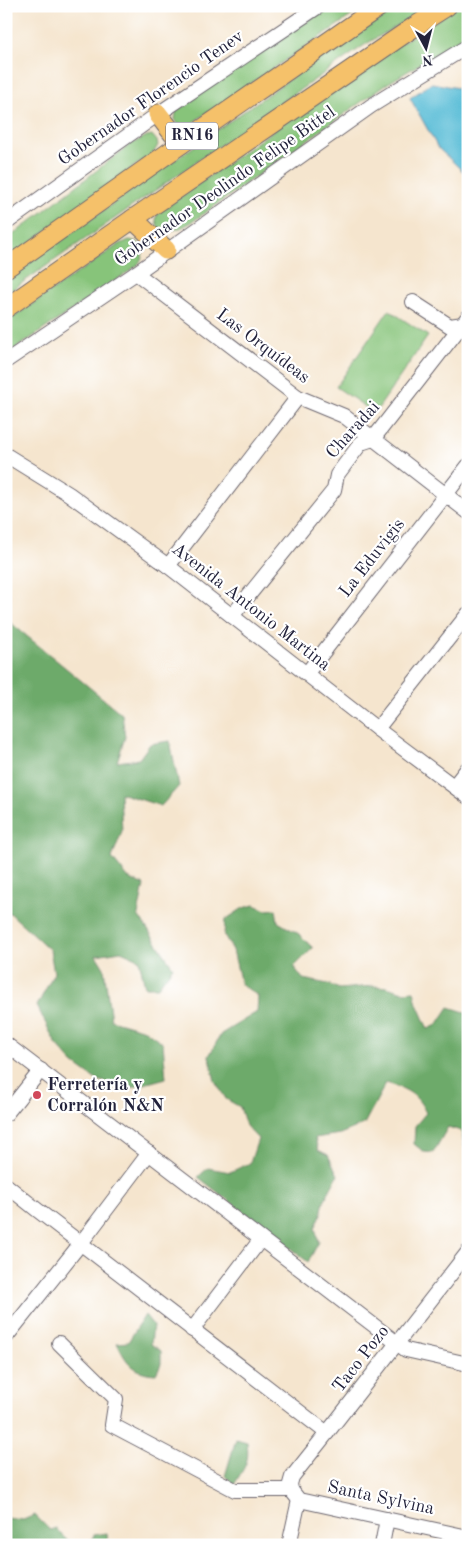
<svg xmlns="http://www.w3.org/2000/svg" width="474" height="1551" viewBox="0 0 474 1551" font-family="'Old Standard TT',serif">
  <style>
    .green { fill: #87c47a; stroke: #54735a }
    .forest { fill: #6daa6a; stroke: #486652 }
    .water { fill: #57bcd6; stroke: #3c6f88 }
    .lines { fill: none; stroke-linecap: round; stroke-linejoin: round }
    .minor-casing { stroke: #6c666e; stroke-width: 16 }
    .highway-casing { stroke: #6c666e; stroke-width: 21 }
    .minor { stroke: #fff; stroke-width: 14 }
    .highway { stroke: #f5c16b; stroke-width: 19 }
    .poi-dot { fill: #d1495b; stroke: #fff; stroke-width: 2 }
    .labels { text-anchor: middle; dominant-baseline: central; stroke-width: 4.5; stroke-linejoin: round; paint-order: stroke }
    .shield { fill: #fff; stroke: #646476; stroke-width: 1 }
    .shield-label { font-size: 16px; font-weight: bold; fill: #22223b }
    .street-label { font-size: 18px; fill: #22223b; stroke: #fff }
    .poi-label { font-size: 18px; font-weight: bold; fill: #22223b; stroke: #fff; text-anchor: start }
  </style>
  <rect width="100%" height="100%" fill="#fff"/>
  <filter id="ink" filterUnits="userSpaceOnUse"><feTurbulence type="fractalNoise" baseFrequency=".02" numOctaves="2"/><feDisplacementMap in="SourceGraphic" scale="10" xChannelSelector="R" yChannelSelector="G"/><feConvolveMatrix kernelMatrix="1 2 1 2 8 2 1 2 1" color-interpolation-filters="sRGB"/></filter>
  <filter id="wash" filterUnits="userSpaceOnUse"><feTurbulence type="fractalNoise" baseFrequency=".0096" numOctaves="4" result="noise"/><feDisplacementMap in="SourceGraphic" scale="20" xChannelSelector="R" yChannelSelector="G"/><feGaussianBlur stdDeviation="1.12" result="paint"/><feColorMatrix in="noise" values="0 0 0 0 0 0 0 0 0 0 0 0 0 0 0 0 0 1.4 0 .05"/><feComposite in="paint" operator="in"/></filter>
  <g filter="url(#wash)">
    <rect width="100%" height="100%" fill="#f5e5ce"/>
    <g class="green">
      <polygon points="330,6 366,6 189,125 184,126 176,123 175,120 176,111 195,94"/>
      <polygon points="397,6 431,6 366,44 6,294 6,279 342,42"/>
      <path d="M459 6H468V35L385 85 192 222C181 228 171 234 158 228L156 219 158 213 349 76Z"/>
      <polygon points="152,135 157,141 158,145 154,152 6,260 6,240 131,144 147,136"/>
      <path d="M129 240C146 242 146 254 137 266L6 355V322L118 245Z"/>
      <polygon points="389,310 428,336 375,413 336,387"/>
    </g>
    <g class="forest">
      <polygon points="6,619 122,714 125,737 117,762 139,759 150,744 170,741 179,786 161,806 120,793 122,831 112,858 128,878 144,885 138,915 173,967 158,987 145,987 139,959 121,951 96,955 104,968 111,1020 145,1030 163,1043 166,1078 126,1089 95,1079 73,1063 56,1044 37,1006 54,973 50,950 10,913 6,915"/>
      <path d="M254 905 266 910 276 909 278 922 299 934 313 948 294 967 303 979 328 984 339 989 373 986 387 987 403 992 414 991 417 1004 428 1029 437 1025 449 1007 465 1012 468 1017V1148H465L461 1131 448 1127 433 1153 424 1152 414 1144 415 1126 426 1113C417 1093 406 1089 386 1083L364 1124 340 1134 315 1138 318 1150 328 1155 338 1175 324 1201 321 1215 315 1228 319 1242 308 1262 198 1177 208 1168 230 1172 250 1163 258 1139 246 1126 240 1107 226 1099 215 1081 209 1056 221 1034 257 1012 258 996 241 984 233 950 224 935 225 920 243 908Z"/>
      <path d="M145 1315 153 1325 151 1344 161 1351V1364L156 1374C133 1373 126 1362 117 1343L128 1342Z"/>
      <path d="M236 1439 247 1442C250 1464 244 1467 234 1485L225 1476Z"/>
      <path d="M35 1515 50 1530 56 1528C65 1541 71 1544 88 1545H6V1518L23 1520Z"/>
      <polygon points="107,1533 108,1544 88,1545 94,1535"/>
    </g>
    <polygon class="water" points="432,83 468,90 468,176 438,148 410,98"/>
  </g>
  <g filter="url(#ink)">
    <g class="lines">
      <defs>
        <g id="minor">
          <polyline points="6,223 158,114 319,6"/>
          <polyline points="136,273 298,397 344,416 468,512"/>
          <polyline points="413,302 450,326 463,324 467,327"/>
          <polyline points="6,361 136,273 371,106 468,46"/>
          <polyline points="6,455 69,494 168,566 377,729 468,797"/>
          <polyline points="168,566 298,397"/>
          <polyline points="232,616 334,490 337,475 361,443 373,439 468,317"/>
          <polyline points="307,673 468,466"/>
          <polyline points="377,729 468,614"/>
          <polyline points="454,786 468,768"/>
          <polyline points="6,1044 406,1350 468,1364"/>
          <polyline points="6,1114 41,1070"/>
          <polyline points="6,1185 36,1209 327,1433"/>
          <polyline points="192,1330 261,1239"/>
          <polyline points="6,1337 81,1243 149,1153"/>
          <polyline points="59,1343 116,1399 112,1425 235,1490 291,1490"/>
          <polyline points="291,1490 290,1484 292,1477 327,1433 468,1252"/>
          <polyline points="291,1490 299,1500 468,1537"/>
          <polyline points="289,1545 299,1500"/>
          <polyline points="382,1545 387,1519"/>
        </g>
        <g id="highway">
          <polyline points="158,114 181,144"/>
          <polyline points="133,219 166,250"/>
          <polyline points="6,268 181,144 380,6"/>
          <polyline points="6,308 133,219 414,27 447,6"/>
        </g>
      </defs>
      <use href="#minor" class="minor-casing"/>
      <use href="#highway" class="highway-casing"/>
      <use href="#minor" class="minor"/>
      <use href="#highway" class="highway"/>
    </g>
  </g>
  <circle class="poi-dot" cx="37" cy="1095" r="5"/>
  <g class="labels">
    <rect class="shield" x="166" y="122.5" width="52" height="27" rx="4"/>
    <g class="shield-label">
      <text x="192" y="136">RN16</text>
    </g>
    <g class="street-label">
      <text transform="translate(151 98) rotate(-35)">Gobernador Florencio Tenev</text>
      <text transform="translate(225 186) rotate(-35)">Gobernador Deolindo Felipe Bittel</text>
      <text transform="translate(263 346) rotate(37)">Las Orquídeas</text>
      <text transform="translate(353 430) rotate(-48)">Charadai</text>
      <text transform="translate(372 558) rotate(-52)">La Eduvigis</text>
      <text transform="translate(251 607) rotate(38)">Avenida Antonio Martina</text>
      <text transform="translate(361 1359) rotate(-52)">Taco Pozo</text>
      <text transform="translate(381 1498) rotate(12)">Santa Sylvina</text>
    </g>
    <g class="poi-label">
      <text x="47" y="1085">Ferretería y<tspan x="47" dy="21">Corralón N&amp;N</tspan></text>
    </g>
  </g>
  <rect width="474" height="1551" fill="none" stroke="#fff" stroke-width="25"/>
  <g transform="translate(426 48) rotate(173)" stroke="#ffffff" stroke-width="4" paint-order="stroke">
  <path d="M0-4L9 19L0 12L-9 19Z" fill="#22223b"/>
  <text y="-8" font-size="14" font-weight="bold" text-anchor="middle" fill="#22223b">N</text>
  </g>
</svg>
